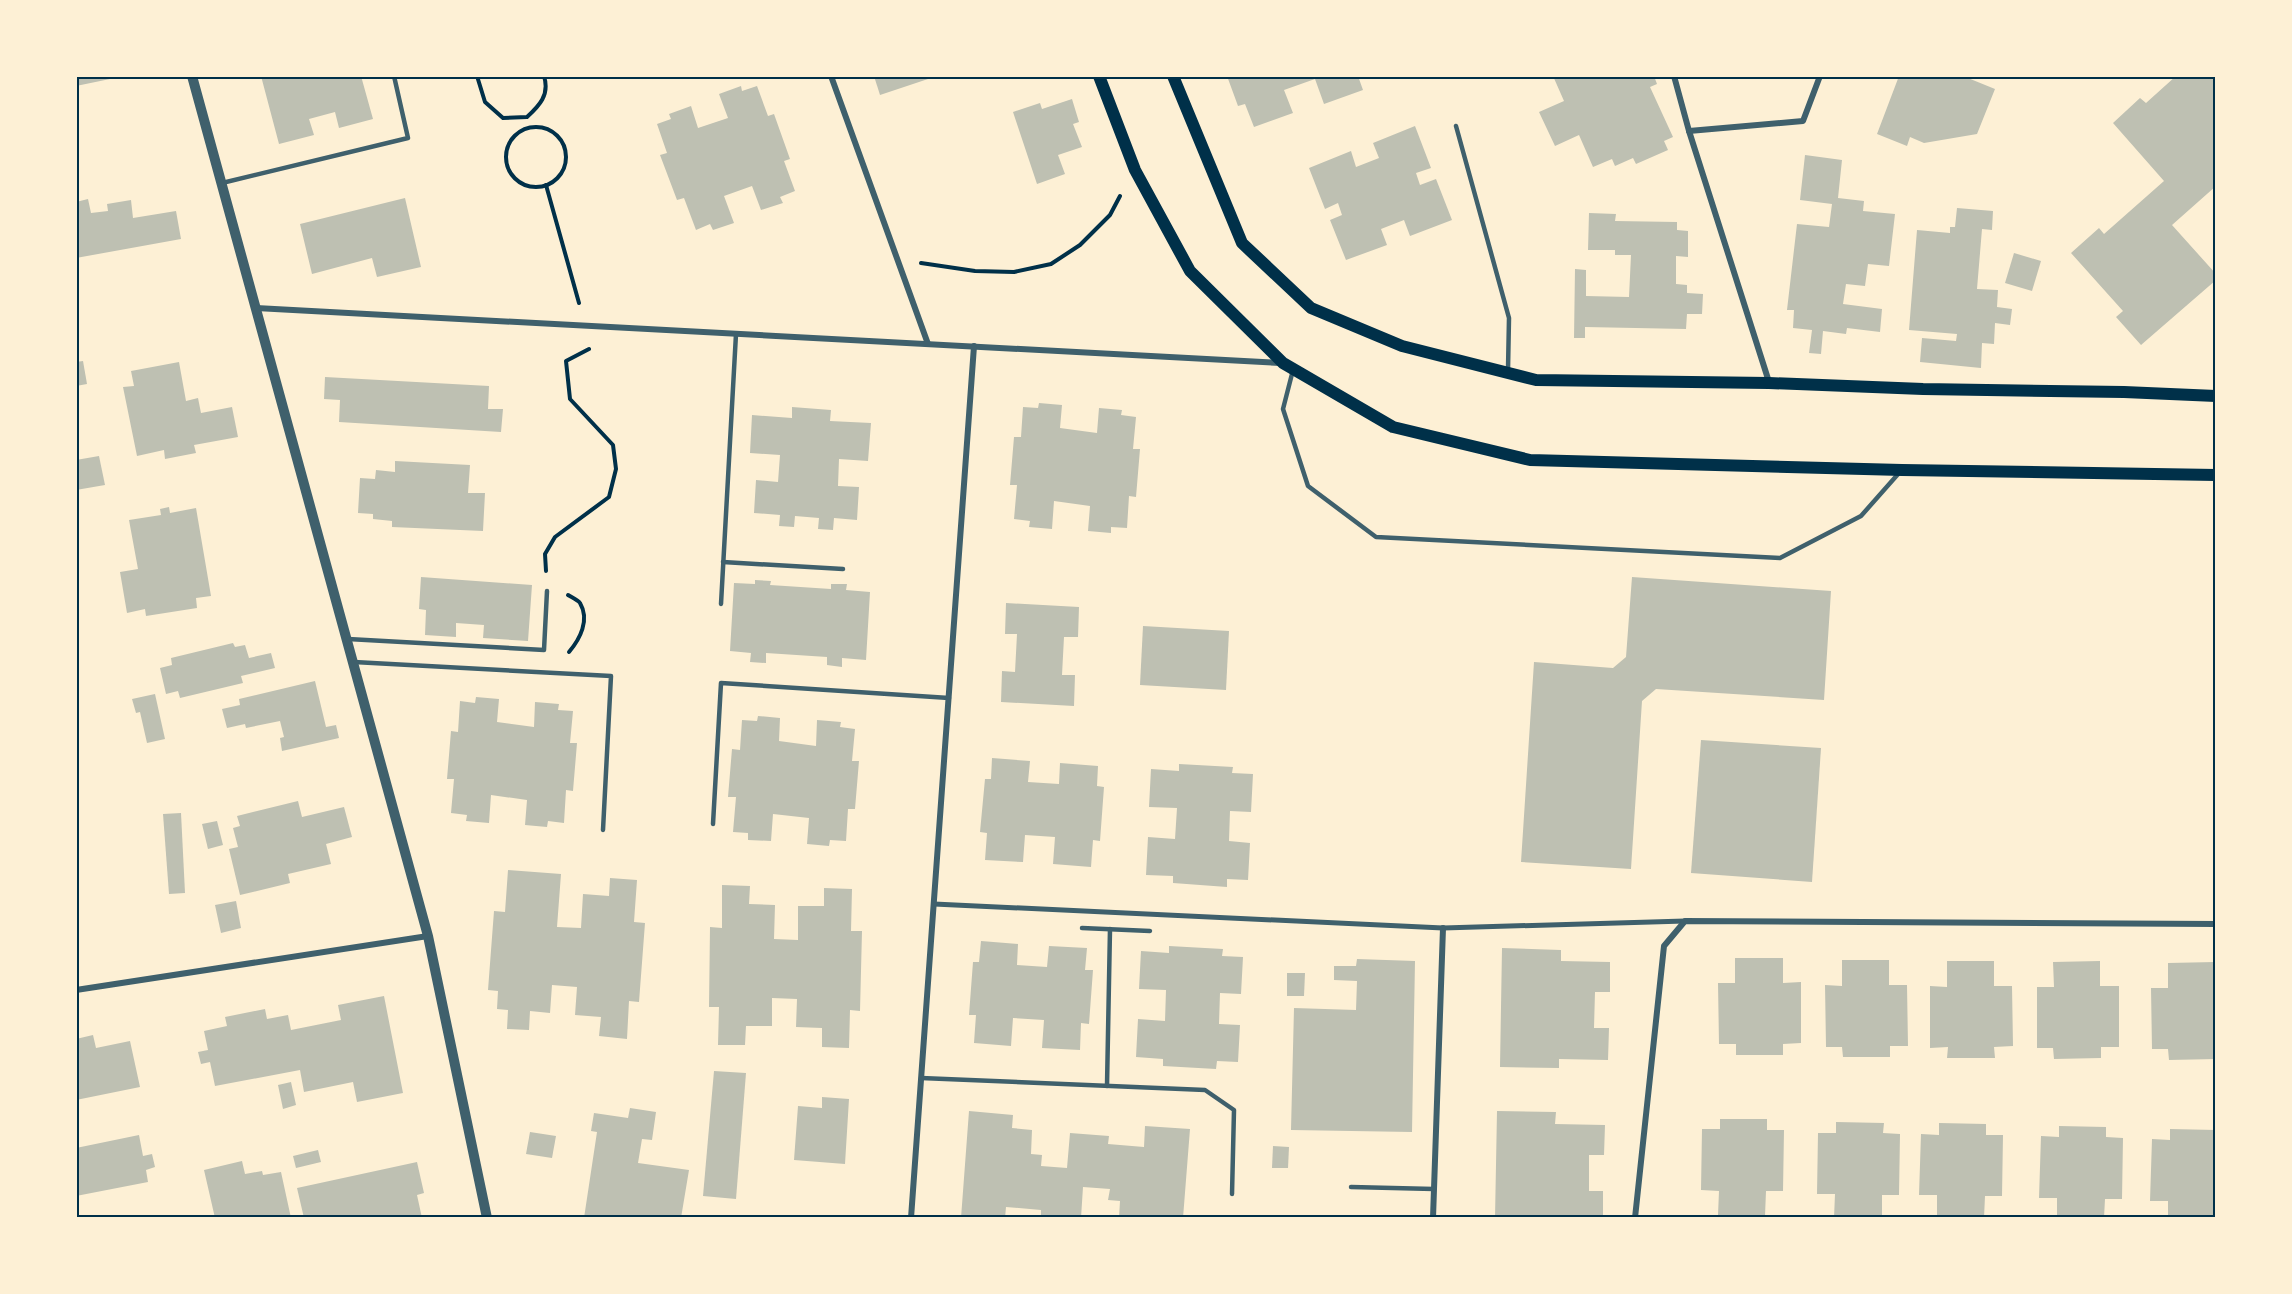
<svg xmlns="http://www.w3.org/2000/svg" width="2292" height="1294" viewBox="0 0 2292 1294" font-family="'Source Serif 4',serif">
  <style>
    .building { fill: #bec0b2 }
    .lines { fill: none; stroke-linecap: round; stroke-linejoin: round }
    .path { stroke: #003049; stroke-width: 4 }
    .service { stroke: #3f606c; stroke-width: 4.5 }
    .pedestrian { stroke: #3f606c; stroke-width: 5 }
    .minor { stroke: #3f606c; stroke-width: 6 }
    .tertiary { stroke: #3f606c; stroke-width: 10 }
    .secondary { stroke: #003049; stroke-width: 12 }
    .neatline { fill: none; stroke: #003049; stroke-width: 2 }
  </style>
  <rect width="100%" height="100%" fill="#fdf0d5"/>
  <g class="building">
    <polygon points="76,76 109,76 110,79 76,86"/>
    <polygon points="261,76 361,76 373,119 339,128 335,112 309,119 314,135 279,144"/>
    <polygon points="874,76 934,76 934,77 880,95"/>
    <polygon points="1227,76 1358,76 1363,90 1324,104 1315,79 1284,90 1293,113 1254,127 1245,104 1238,106"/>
    <polygon points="1553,76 1654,76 1657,84 1650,87 1673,137 1664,141 1668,150 1636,164 1633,158 1615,166 1612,159 1593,167 1579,135 1555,146 1539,112 1564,101"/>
    <polygon points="1899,76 1963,76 1995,89 1977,134 1924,143 1910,137 1907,146 1877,134"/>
    <polygon points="2176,76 2210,76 2216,83 2216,91 2213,94 2216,97 2216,186 2172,225 2216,274 2216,280 2141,345 2116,317 2123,311 2071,253 2099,228 2104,234 2164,181 2113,123 2140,98 2146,103"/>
    <polygon points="741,86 742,91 757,86 768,116 774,114 790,159 784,161 795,191 780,197 783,203 761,210 752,186 724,196 734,223 713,230 710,224 696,230 684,198 677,200 660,155 667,153 657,124 671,119 669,114 691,106 698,128 728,118 719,94"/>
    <polygon points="1072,99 1079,122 1073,124 1082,147 1058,155 1065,174 1037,184 1013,112 1040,103 1042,109"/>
    <polygon points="1415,126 1431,168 1416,173 1420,185 1436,179 1452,220 1410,236 1404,220 1381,229 1387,245 1346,260 1330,220 1342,215 1338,203 1325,209 1309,168 1351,151 1356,167 1379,158 1373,143"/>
    <polygon points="1805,155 1842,160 1838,198 1864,201 1863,211 1895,214 1889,266 1868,264 1865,286 1846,284 1843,304 1882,309 1880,332 1847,328 1846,334 1823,331 1821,354 1809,353 1812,330 1793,328 1794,310 1787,310 1797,224 1829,227 1832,204 1800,200"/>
    <polygon points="405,198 421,267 377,277 372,258 312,274 300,224"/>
    <polygon points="88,199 91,213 108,211 107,204 131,200 133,218 176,211 181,239 76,258 76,202"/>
    <polygon points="1957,208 1993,211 1992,230 1982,229 1977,289 1998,290 1997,307 2012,309 2010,325 1995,323 1994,344 1982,343 1981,368 1920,362 1922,338 1956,341 1957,334 1909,330 1917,230 1950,233 1950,227 1955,227"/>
    <polygon points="1589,213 1616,214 1615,221 1677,222 1677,230 1688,231 1688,257 1676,256 1676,284 1687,285 1687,293 1703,294 1702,314 1687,314 1686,329 1585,327 1585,338 1574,338 1575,269 1586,270 1586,296 1629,297 1631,255 1615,255 1615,250 1588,250"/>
    <polygon points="2014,253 2041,261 2032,291 2005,283"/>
    <polygon points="83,361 87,384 76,386 76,362"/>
    <polygon points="179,362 186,401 198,398 201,413 232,407 238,437 194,445 196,453 165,459 164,450 137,456 123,387 134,386 131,371"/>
    <polygon points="325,377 489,386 488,409 503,409 501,432 339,422 340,400 324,399"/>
    <polygon points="1039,403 1062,405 1060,428 1097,433 1099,408 1122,410 1121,415 1136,417 1133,449 1140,449 1136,497 1129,496 1127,528 1111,527 1111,533 1088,531 1090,506 1054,501 1052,529 1029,527 1030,521 1014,519 1017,485 1010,485 1014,437 1021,437 1023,407 1038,408"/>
    <polygon points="792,407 831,410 830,421 871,423 868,461 839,459 838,486 859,487 857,520 834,518 833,530 818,529 819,518 795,516 794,527 779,526 780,515 754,513 756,480 778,482 780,455 750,453 752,415 792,418"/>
    <polygon points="99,456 105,485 76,490 76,460"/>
    <polygon points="395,461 470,465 468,493 485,493 483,531 392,527 392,521 373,519 373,514 358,513 360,478 375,479 376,470 395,472"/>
    <polygon points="169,507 170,513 196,508 211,596 196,598 197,608 146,616 145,609 127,613 120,572 138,569 129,520 161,515 160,509"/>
    <rect x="2213" y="536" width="3" height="33"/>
    <polygon points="421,577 532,585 528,641 483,638 484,625 456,623 456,637 425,635 426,610 419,609"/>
    <polygon points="1632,577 1831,591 1824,700 1656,689 1642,701 1631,869 1521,862 1534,662 1613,668 1626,657"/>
    <polygon points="755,580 771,581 770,585 831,589 831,584 847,584 846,590 870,592 866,660 842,658 842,667 827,665 827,657 766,653 766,663 750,662 751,653 730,651 734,583 755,584"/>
    <polygon points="1006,603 1079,607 1078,637 1064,637 1062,675 1075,675 1074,706 1001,702 1002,671 1015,672 1017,634 1005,634"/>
    <polygon points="1143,626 1229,631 1226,690 1140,685"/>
    <polygon points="233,643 235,647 245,645 249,658 271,653 275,668 241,676 243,683 180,698 178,691 166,694 160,668 172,665 171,658"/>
    <polygon points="315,681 326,727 336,725 339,738 282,751 280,738 284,737 280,721 246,728 245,724 227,728 222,709 240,705 239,699"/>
    <polygon points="155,694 165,739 147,743 140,712 136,713 132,699"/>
    <polygon points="476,697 499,699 497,722 534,727 535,702 559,704 558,710 573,711 570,743 577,743 573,791 566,790 564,823 548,821 547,827 525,825 527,800 491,795 489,823 466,821 467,815 451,813 454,779 447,779 451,731 458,732 460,701 475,703"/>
    <polygon points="758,716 780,718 779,741 816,746 817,720 841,722 840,727 855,729 852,761 859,761 855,809 848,809 846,841 830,840 829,846 807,844 809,818 773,814 771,841 748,840 748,833 733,832 736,797 728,797 732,749 740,750 742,720 757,721"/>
    <polygon points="1701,740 1821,748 1812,882 1691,873"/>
    <polygon points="992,758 1030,761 1028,782 1059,784 1060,763 1098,766 1097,786 1104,787 1100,841 1093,840 1091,867 1053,864 1055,837 1025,835 1023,862 985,860 987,833 980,832 985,779 991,779"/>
    <polygon points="1179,764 1233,767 1232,773 1253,774 1251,812 1230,811 1229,841 1250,843 1248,880 1227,879 1227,887 1173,883 1173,876 1146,875 1148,837 1175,839 1177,808 1149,807 1151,769 1179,771"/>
    <polygon points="298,801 302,817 344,807 352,837 326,844 331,864 288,874 290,883 240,895 229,849 238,847 233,828 240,826 237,816"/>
    <polygon points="181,813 185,893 169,894 163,814"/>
    <polygon points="217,821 223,845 208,849 202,824"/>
    <polygon points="508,870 561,874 557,927 581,928 583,894 609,896 610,878 637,880 634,922 645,923 639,1002 629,1001 627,1039 599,1036 601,1017 575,1015 577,987 552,985 550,1013 530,1011 529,1030 507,1029 508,1010 497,1009 498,991 488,990 494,911 505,912"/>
    <polygon points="722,885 750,886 749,904 775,905 774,939 798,940 798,906 824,906 824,888 852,889 851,931 862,931 860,1011 850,1010 849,1048 822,1047 822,1028 796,1027 797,999 772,998 772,1026 746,1026 745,1045 718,1045 719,1007 709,1007 710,927 722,928"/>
    <polygon points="236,901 241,928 221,933 215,905"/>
    <polygon points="981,941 1018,944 1017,965 1047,967 1049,946 1087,948 1085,970 1093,970 1089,1024 1081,1023 1080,1050 1042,1048 1044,1020 1013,1018 1011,1046 974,1043 976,1015 969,1015 973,962 979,962"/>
    <polygon points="1169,946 1223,949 1222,956 1243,957 1241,994 1220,993 1219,1024 1240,1025 1238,1062 1217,1061 1216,1069 1163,1066 1163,1059 1136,1057 1138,1019 1165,1021 1166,990 1139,989 1141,951 1169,953"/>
    <polygon points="1502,948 1561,950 1561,961 1610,962 1610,992 1595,992 1594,1028 1609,1028 1608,1060 1559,1059 1559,1068 1500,1067"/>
    <polygon points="1735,958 1783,958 1783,983 1801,982 1801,1043 1783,1044 1783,1055 1736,1055 1736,1044 1719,1044 1718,983 1735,983"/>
    <polygon points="1357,959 1415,961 1412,1132 1291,1130 1294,1008 1356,1010 1357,981 1334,980 1334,966 1356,966"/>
    <polygon points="1842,960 1889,960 1889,985 1907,985 1908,1046 1890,1046 1890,1057 1843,1057 1842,1047 1826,1047 1825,985 1842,986"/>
    <polygon points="1947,961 1994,961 1994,986 2012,986 2013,1046 1994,1047 1995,1058 1947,1058 1948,1047 1930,1048 1930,986 1947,987"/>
    <polygon points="2100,961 2100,986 2119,986 2119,1047 2101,1047 2101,1058 2054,1059 2053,1048 2037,1048 2037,987 2054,987 2053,962"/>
    <polygon points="2215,962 2216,1059 2169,1060 2168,1049 2152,1049 2151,988 2168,988 2168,963"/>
    <polygon points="1287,973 1305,973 1304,996 1287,996"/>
    <polygon points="384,996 403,1093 357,1102 353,1082 304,1092 300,1070 215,1086 210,1062 201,1064 198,1052 208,1050 204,1031 227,1026 225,1017 265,1009 267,1019 288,1015 291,1030 341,1020 338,1005"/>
    <polygon points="93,1035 96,1048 130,1041 140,1087 76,1100 76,1039"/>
    <polygon points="714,1071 746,1073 736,1199 703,1196"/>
    <polygon points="291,1082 296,1105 283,1109 278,1085"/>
    <polygon points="822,1097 849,1099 845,1164 794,1160 798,1106 822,1108"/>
    <polygon points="630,1108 656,1112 652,1140 642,1139 638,1163 689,1170 681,1218 584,1218 597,1132 591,1131 594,1113 628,1118"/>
    <polygon points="969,1111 1013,1115 1012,1128 1032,1130 1031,1154 1042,1155 1041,1166 1067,1168 1070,1133 1109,1136 1108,1144 1144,1147 1145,1126 1190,1129 1183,1218 1119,1218 1120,1201 1108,1200 1110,1189 1083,1187 1081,1218 1041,1218 1041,1210 1006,1207 1005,1218 961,1218"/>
    <polygon points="1497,1111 1556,1112 1555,1124 1605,1125 1604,1155 1589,1155 1589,1191 1603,1191 1603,1218 1495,1218"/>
    <polygon points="1720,1119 1767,1119 1767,1130 1784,1130 1783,1191 1766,1191 1765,1216 1718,1215 1719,1191 1701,1190 1702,1129 1720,1129"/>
    <polygon points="1836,1122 1884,1123 1883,1133 1900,1134 1899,1195 1882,1195 1882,1218 1834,1218 1835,1194 1817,1194 1818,1133 1836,1133"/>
    <polygon points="1939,1123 1986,1124 1986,1135 2003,1135 2002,1196 1985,1196 1984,1218 1937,1218 1937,1195 1919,1195 1921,1134 1939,1135"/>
    <polygon points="2059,1126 2106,1127 2106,1137 2123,1138 2122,1199 2105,1199 2104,1218 2057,1218 2057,1198 2039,1198 2041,1136 2059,1137"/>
    <polygon points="2170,1129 2216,1130 2215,1218 2168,1218 2168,1201 2150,1201 2152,1139 2170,1140"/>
    <polygon points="530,1132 556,1136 552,1158 526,1154"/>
    <polygon points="139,1135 143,1156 152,1154 155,1167 146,1170 148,1182 76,1196 76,1148"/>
    <polygon points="1273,1146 1289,1147 1288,1168 1272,1168"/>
    <polygon points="318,1150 321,1162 296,1168 293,1156"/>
    <polygon points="242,1161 245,1174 262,1171 263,1175 281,1172 291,1218 215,1218 204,1170"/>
    <polygon points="417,1162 424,1193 417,1195 422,1218 304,1218 297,1188"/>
  </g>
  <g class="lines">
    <g class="path">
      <path d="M477 76 485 102 503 118 527 117C539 106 550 95 544 76"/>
      <circle cx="536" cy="157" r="30"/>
      <polyline points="546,185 579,303"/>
      <polyline points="921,263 975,271 1014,272 1051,264 1080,245 1110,215 1120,196"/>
      <polyline points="546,571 545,554 555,537 609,497 616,469 613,445 570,399 566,361 589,349"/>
      <path d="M568 595C571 597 578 600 580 603 590 620 580 639 569 652"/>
    </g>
    <g class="service">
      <polyline points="1456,126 1509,318 1508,370"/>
      <polyline points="222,183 408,138 394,76"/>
      <polyline points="1293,370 1283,409 1308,486 1376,537 1780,558 1861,516 1899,473"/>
      <polyline points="723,562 843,569"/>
      <polyline points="721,604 736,334"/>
      <polyline points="348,639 544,650 547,591"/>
      <polyline points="354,662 611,676 603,830"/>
      <polyline points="713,824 721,683 949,698"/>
      <polyline points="1082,928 1150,931"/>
      <polyline points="921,1078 1205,1090 1234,1110 1232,1194"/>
      <polyline points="1107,1086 1110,929"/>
      <polyline points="1351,1187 1434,1189"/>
    </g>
    <polyline class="pedestrian" points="934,904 1443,928 1685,921"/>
    <g class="minor">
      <polyline points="831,76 928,344"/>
      <polyline points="1674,76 1689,131 1769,382"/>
      <polyline points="1689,131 1803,121 1820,76"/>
      <polyline points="256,308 1280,363"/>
      <polyline points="76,990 428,936"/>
      <polyline points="911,1218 974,346"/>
      <polyline points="1433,1218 1443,928"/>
      <polyline points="1635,1218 1664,946 1685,921 2216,924"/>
    </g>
    <polyline class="tertiary" points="192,76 428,936 487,1218"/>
    <g class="secondary">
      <polyline points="1099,76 1135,170 1190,271 1283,363 1393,427 1530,460 1902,470 2216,475"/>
      <polyline points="1173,76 1242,243 1311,308 1402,346 1536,380 1769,383 1923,389 2124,392 2216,396"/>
    </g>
  </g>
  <rect width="2292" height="1294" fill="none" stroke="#fdf0d5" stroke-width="156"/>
  <rect x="78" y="78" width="2136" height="1138" class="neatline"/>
</svg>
